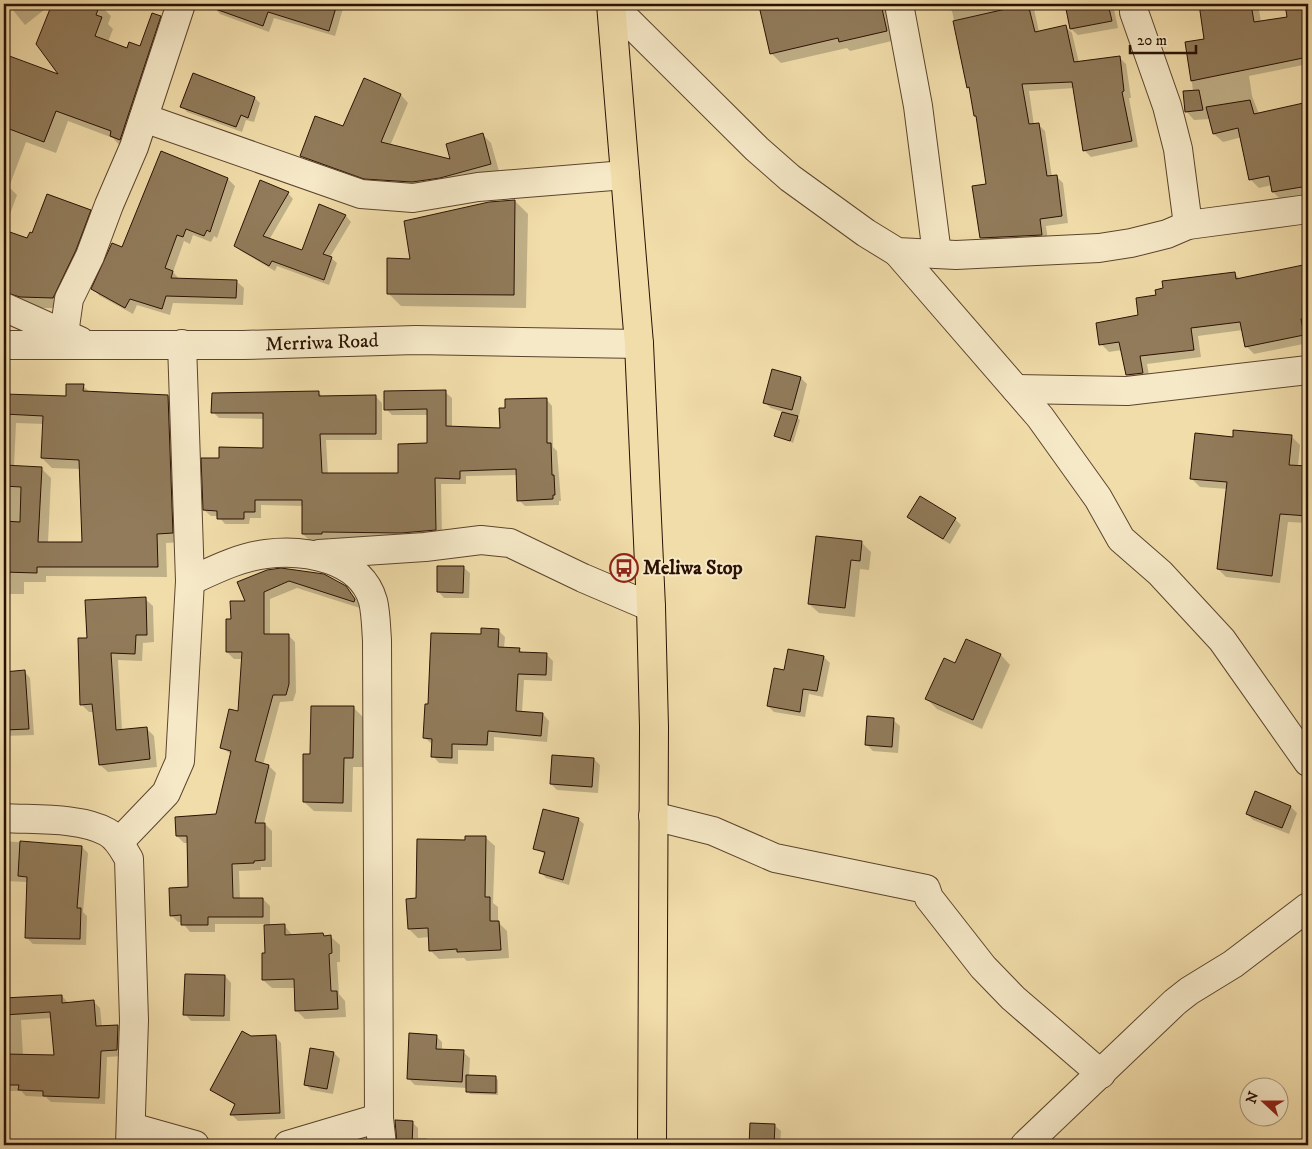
<svg xmlns="http://www.w3.org/2000/svg" width="1312" height="1149" viewBox="0 0 1312 1149" font-family="'IM FELL DW Pica',serif">
  <style>
    .shadow { fill: #0003; fill-rule: evenodd }
    .building { fill: #917b5a; stroke: #2a1103 }
    .lines { fill: none; stroke-linecap: round; stroke-linejoin: round }
    .minor-casing { stroke: #5c442d; stroke-width: 30 }
    .highway-casing { stroke: #2a1103; stroke-width: 30 }
    .minor { stroke: #f6e9c8; stroke-width: 28 }
    .highway { stroke: #f1ddaa; stroke-width: 28 }
    .labels { text-anchor: middle; dominant-baseline: central; stroke-width: 4; stroke-linejoin: round; paint-order: stroke }
    .street-label { font-size: 20px; fill: #2a1103; stroke: #f6e9c8 }
    .poi-label { font-size: 20px; font-weight: bold; fill: #2a1103; stroke: #f6e9c8; text-anchor: start }
  </style>
  <rect width="100%" height="100%" fill="#f1ddaa"/>
  <filter id="stains"><feTurbulence type="fractalNoise" baseFrequency=".004" numOctaves="4"/><feColorMatrix values="0 0 0 0 .2 0 0 0 0 .09 0 0 0 0 .02 0 0 0 .5 -.17"/></filter>
  <radialGradient id="worn" r=".72"><stop offset=".6" stop-color="#630" stop-opacity="0"/><stop offset="1" stop-color="#630" stop-opacity=".3"/></radialGradient>
  <g class="shadow">
    <polygon points="8,4 47,4 49,6 25,25"/>
    <polygon points="70,4 100,5 111,16 108,24 113,29 108,42 127,50 140,47 160,17 171,29 122,148 113,138 68,121 56,153 26,142 9,187 17,195 4,230 4,55 62,76 63,23"/>
    <polygon points="215,4 344,4 344,5 335,36 274,18 269,32 220,14 214,7"/>
    <polygon points="774,4 888,4 896,40 850,51 847,48 781,63 771,53 761,7"/>
    <polygon points="941,4 1033,4 1039,32 1065,26 1072,33 1066,4 1113,4 1118,28 1078,35 1071,29 1079,63 1119,57 1126,64 1131,98 1129,98 1138,147 1091,157 1084,150 1074,88 1029,91 1034,125 1038,124 1045,131 1052,177 1056,176 1063,183 1068,223 1046,226 1048,242 988,245 981,238 988,185 978,118 975,115 971,90 968,87 952,11"/>
    <polygon points="1201,4 1258,4 1261,22 1288,18 1286,4 1308,4 1308,64 1249,76 1252,96 1259,114 1306,103 1303,84 1308,83 1308,181 1302,182 1304,196 1281,200 1273,192 1272,185 1259,188 1250,179 1242,137 1223,142 1214,134 1210,119 1194,120 1186,111 1193,91 1187,43 1205,40"/>
    <polygon points="401,95 408,103 390,146 451,161 483,135 491,143 499,171 448,185 373,186 310,164 302,156 343,128"/>
    <polygon points="255,98 260,103 254,122 246,120 242,132 187,112 182,106"/>
    <polygon points="228,179 235,186 217,238 214,236 211,242 193,235 190,244 184,241 173,272 180,280 236,281 244,288 243,305 173,303 170,315 137,305 133,314 100,296 93,289 123,248"/>
    <polygon points="288,193 293,199 269,240 302,252 320,206 346,216 351,222 330,257 337,263 329,285 277,266 275,271 241,251 236,246"/>
    <polygon points="515,201 528,214 526,308 401,306 388,293 412,260"/>
    <polygon points="89,210 100,221 65,308 4,308 4,231 28,240 33,234"/>
    <polygon points="1308,265 1308,343 1254,354 1246,346 1243,330 1198,336 1201,357 1147,364 1150,381 1135,383 1127,375 1122,350 1109,352 1101,344 1139,316 1157,297 1234,273 1240,279"/>
    <polygon points="773,371 801,378 807,384 799,416 794,415 800,420 793,443 776,435 783,412 771,408 764,402"/>
    <path d="M83 386 91 393 168 396 177 406 182 542 166 543 167 577 46 576V582H24V594H8L4 589V395L67 398ZM16 423 44 424 42 458 52 468 81 469 83 543H48L51 478 42 469 14 467Z"/>
    <polygon points="318,392 323,397 376,397 382,403 382,440 326,440 328,475 400,474 428,444 428,415 392,415 386,409 445,392 452,398 452,427 501,429 546,399 552,406 553,447 557,451 561,501 559,501 559,505 525,506 519,500 518,475 466,476 466,484 441,484 442,536 408,539 328,538 328,540 309,540 303,534 303,506 261,505 261,518 250,518 249,524 225,524 218,516 211,516 204,510 220,460 264,449 264,419 219,418 213,412"/>
    <polygon points="1291,436 1300,445 1298,466 1308,467 1308,523 1288,522 1280,583 1226,577 1218,569 1228,489 1200,487 1192,479 1234,438"/>
    <polygon points="909,517 955,519 961,525 950,544 915,523"/>
    <polygon points="861,542 871,552 869,570 860,569 855,617 819,613 809,604"/>
    <polygon points="463,567 470,573 469,598 444,598 438,591"/>
    <polygon points="281,570 310,572 336,581 360,603 360,608 297,588 270,599 270,635 288,635 295,642 296,692 293,701 280,702 263,765 269,766 276,773 264,823 272,831 272,867 261,867 261,870 239,871 240,899 263,899 270,906 270,926 284,925 293,936 323,934 326,937 331,937 340,945 340,962 337,962 339,994 345,1001 346,1017 305,1019 296,1010 295,988 272,988 263,980 267,955 266,924 215,924 215,932 190,932 182,922 178,922 171,915 189,889 189,843 184,843 177,836 217,815 232,755 221,747 239,713 242,659 234,659 227,652 232,620 246,602"/>
    <polygon points="4,599 8,603 8,627 4,627"/>
    <polygon points="145,599 153,606 154,642 143,643 142,661 118,660 122,731 146,728 154,736 157,767 108,772 100,765 94,712 89,712 82,705 88,640"/>
    <polygon points="498,630 505,637 504,648 519,649 523,653 546,654 553,661 552,681 524,680 522,712 543,714 549,721 547,742 494,737 494,751 458,750 458,764 439,763 433,756 433,745 425,738 430,706 482,636"/>
    <polygon points="966,640 1001,655 1010,665 982,729 937,709 927,699 955,664"/>
    <polygon points="824,657 830,663 823,697 809,694 805,717 774,712 768,706 785,671"/>
    <polygon points="24,671 30,678 34,735 4,736 4,673"/>
    <polygon points="354,708 363,717 363,767 353,767 352,812 314,811 304,802 311,756"/>
    <polygon points="893,720 900,726 898,753 873,751 867,745"/>
    <polygon points="594,759 600,765 598,793 557,790 551,784"/>
    <polygon points="1291,807 1297,813 1289,834 1253,820 1247,814"/>
    <polygon points="578,819 584,824 569,885 546,878 541,872 546,855 535,848"/>
    <polygon points="486,838 495,846 493,903 498,907 498,922 507,931 509,958 467,961 464,958 439,959 430,950 430,937 418,938 409,929 417,899"/>
    <polygon points="4,841 82,847 88,853 83,912 87,916 86,945 33,944 26,937 28,882 4,881"/>
    <path d="M4 958 6 961V999L62 996 68 1003 94 1002 100 1008 102 1027 118 1026 124 1033 123 1056 107 1057 105 1104 51 1102 46 1097 26 1096 21 1091H4ZM52 1018 55 1056 23 1055 21 1020Z"/>
    <polygon points="225,976 231,983 230,1021 191,1021 185,1014"/>
    <polygon points="275,1036 281,1043 285,1119 238,1121 232,1115 236,1106 211,1089 251,1038"/>
    <polygon points="436,1036 442,1042 442,1051 463,1052 470,1058 469,1077 495,1077 498,1080 498,1095 470,1094 467,1088 415,1085 409,1079"/>
    <polygon points="334,1053 340,1059 333,1094 311,1090 305,1084"/>
    <polygon points="412,1122 418,1128 418,1138 427,1138 434,1145 398,1145"/>
    <polygon points="751,1124 774,1125 781,1131 780,1145 750,1145"/>
  </g>
  <g class="building">
    <polygon points="52,4 100,4 96,15 102,17 95,36 127,48 129,42 140,46 152,13 161,16 120,140 110,136 111,131 56,111 44,142 4,127 4,54 58,74 36,44"/>
    <polygon points="207,4 337,4 329,31 268,12 263,26 207,6"/>
    <polygon points="769,4 881,4 887,31 839,42 838,38 770,54 759,6"/>
    <polygon points="1028,4 1035,32 1066,25 1074,62 1120,56 1124,91 1122,92 1132,141 1083,151 1072,82 1022,84 1029,124 1039,123 1047,176 1057,175 1062,216 1040,219 1042,235 980,238 972,186 986,184 976,116 974,116 969,87 967,88 953,21"/>
    <polygon points="1065,4 1108,4 1112,21 1070,29"/>
    <polygon points="1199,4 1251,4 1254,22 1287,17 1285,4 1308,4 1308,57 1191,81 1185,42 1204,39"/>
    <polygon points="193,73 255,97 248,118 241,115 236,127 180,107"/>
    <polygon points="364,78 401,94 381,142 450,159 446,144 483,133 491,164 440,178 412,182 364,179 300,156 315,116 343,126"/>
    <polygon points="1199,90 1203,110 1185,112 1183,91"/>
    <polygon points="1250,100 1254,114 1308,102 1308,186 1272,192 1269,176 1249,180 1238,128 1213,134 1206,107"/>
    <polygon points="161,151 228,178 210,232 207,230 204,236 186,229 183,237 177,235 165,268 173,271 171,278 237,280 236,298 166,296 162,309 130,299 125,308 91,289 112,243 122,247"/>
    <polygon points="260,180 289,192 263,236 302,250 319,204 346,215 323,254 332,257 324,280 272,261 269,266 234,246"/>
    <polygon points="47,194 91,210 76,250 53,298 20,297 4,292 4,230 27,238 30,232 32,233"/>
    <polygon points="515,200 514,295 387,294 387,258 410,259 404,221 489,202"/>
    <polygon points="1303,265 1308,291 1308,296 1304,297 1308,318 1301,319 1304,335 1245,347 1240,322 1191,328 1194,350 1140,356 1143,373 1126,375 1119,342 1099,345 1096,323 1138,315 1136,298 1156,295 1155,290 1163,288 1162,281 1235,272 1236,279"/>
    <polygon points="772,369 801,377 792,410 763,403"/>
    <polygon points="66,384 84,384 83,391 168,395 173,533 157,534 158,567 37,567 37,573 4,572 4,521 20,522 21,487 4,486 4,465 42,467 38,542 82,542 79,460 41,458 43,416 4,414 4,394 66,396"/>
    <polygon points="446,390 446,426 500,428 499,408 505,408 505,399 547,398 547,443 551,443 552,475 554,475 555,495 553,495 553,499 517,501 516,469 460,471 460,479 435,478 436,530 401,533 322,532 322,534 302,534 302,500 255,500 255,512 244,512 244,519 217,519 217,511 203,510 201,458 219,458 219,447 263,448 263,413 211,413 212,393 319,391 319,396 376,395 376,434 320,434 322,473 398,473 398,444 427,443 427,409 384,410 384,391"/>
    <polygon points="782,412 798,416 790,441 774,436"/>
    <polygon points="1233,430 1292,435 1289,465 1308,466 1308,516 1280,514 1272,576 1217,569 1227,482 1190,479 1195,433 1233,437"/>
    <polygon points="920,496 956,518 943,539 907,517"/>
    <polygon points="816,536 862,541 860,561 851,560 845,608 808,604"/>
    <polygon points="437,566 464,566 463,593 437,592"/>
    <polygon points="281,568 324,574 346,586 355,599 354,602 289,581 264,592 264,634 289,634 289,684 286,695 273,695 255,761 269,765 255,823 265,823 265,860 254,861 254,863 232,864 233,898 263,898 263,917 208,917 208,925 181,925 181,915 170,916 169,888 188,887 187,836 176,836 175,817 216,814 231,751 220,748 229,709 238,711 242,652 226,652 226,619 231,619 230,601 245,601 237,582 267,570"/>
    <polygon points="146,597 147,635 136,635 135,654 111,653 116,730 147,727 150,759 99,765 92,704 80,705 78,638 87,638 85,600"/>
    <polygon points="481,628 499,629 498,647 520,648 519,652 547,653 546,675 518,674 516,711 543,713 541,736 488,731 487,745 452,744 452,758 431,757 432,739 423,738 425,704 428,704 431,633 481,634"/>
    <polygon points="966,639 1001,654 973,720 925,699 944,658 955,663"/>
    <polygon points="788,649 824,656 817,691 803,689 800,712 767,706 774,668 784,670"/>
    <polygon points="25,670 29,729 4,730 4,672"/>
    <polygon points="311,706 354,706 353,758 344,758 343,803 303,802 303,754 310,754"/>
    <polygon points="867,716 894,718 892,747 865,745"/>
    <polygon points="552,755 594,758 592,787 550,784"/>
    <polygon points="1255,791 1291,806 1282,828 1246,814"/>
    <polygon points="543,809 579,818 563,880 539,873 545,852 533,849"/>
    <polygon points="465,836 486,836 485,897 490,897 490,921 499,921 501,950 457,952 457,949 429,951 428,928 408,929 406,899 416,898 417,839 465,840"/>
    <polygon points="20,841 82,846 77,908 81,908 80,939 25,938 27,877 18,876"/>
    <polygon points="285,924 285,935 323,933 324,936 331,935 332,953 329,954 331,991 337,991 338,1009 295,1011 294,979 262,980 262,953 265,953 264,925"/>
    <polygon points="185,974 225,975 224,1016 183,1015"/>
    <polygon points="62,995 62,1003 94,1000 96,1026 118,1025 117,1050 101,1051 99,1098 43,1096 43,1091 18,1090 19,1085 5,1085 5,1054 54,1055 50,1012 4,1015 4,998"/>
    <polygon points="242,1031 251,1036 276,1035 280,1113 230,1115 235,1104 210,1090"/>
    <polygon points="409,1033 437,1035 436,1049 464,1050 462,1082 407,1079"/>
    <polygon points="310,1048 334,1052 327,1089 304,1085"/>
    <polygon points="466,1075 496,1076 496,1093 466,1092"/>
    <polygon points="395,1120 413,1121 412,1145 397,1145"/>
    <polygon points="750,1123 775,1124 774,1145 749,1145"/>
  </g>
  <g class="lines">
    <defs>
      <g id="minor">
        <polyline points="611,4 757,149 790,178 866,233 897,252 956,255 1099,248 1131,243 1167,234 1188,225 1308,209"/>
        <polyline points="899,4 918,106 937,254"/>
        <polyline points="1134,4 1134,12 1167,106 1178,149 1188,225"/>
        <polyline points="144,118 361,194 413,198 478,187 625,175"/>
        <polyline points="897,252 1040,417 1098,498 1121,539 1160,573 1222,640 1308,762"/>
        <polyline points="4,307 80,341"/>
        <polyline points="64,334 69,299 90,256 109,205 134,147 181,4"/>
        <polyline points="4,345 243,345 416,340 639,344"/>
        <polyline points="1016,389 1127,391 1308,370"/>
        <polyline points="319,554 425,547 481,540 510,543 583,578 651,607"/>
        <path d="M190 581C214 570 240 557 266 554 304 549 361 558 373 601 376 613 376 628 377 640L379 1118 382 1145"/>
        <polyline points="653,816 713,831 775,858 926,889 929,898 983,967 1013,998 1101,1074"/>
        <path d="M4 818C34 820 80 817 107 832 118 838 123 849 129 859L134 1020 130 1145"/>
        <polyline points="119,842 166,793 180,761 190,581 182,344"/>
        <polyline points="131,1127 195,1145"/>
        <polyline points="288,1145 379,1118"/>
        <polyline points="1025,1145 1175,1002 1189,991 1233,964 1308,907"/>
      </g>
      <polyline id="highway" points="611,4 639,344 651,607 654,727 652,1145"/>
    </defs>
    <use href="#minor" class="minor-casing"/>
    <use href="#highway" class="highway-casing"/>
    <use href="#minor" class="minor"/>
    <use href="#highway" class="highway"/>
  </g>
  <defs>
    <symbol id="bus-ring" viewBox="-11 -11 22 22"><circle r="9.5" fill="#f6e9c8" stroke="#8f2418" stroke-width="1.5"/><path d="M-5-6H5V4H4V6H2V4H-2V6H-4V4H-5ZM-3.5-4V0h7V-4ZM-3.5 1.2v1.5H-2V1.2ZM2 1.2v1.5H3.5V1.2Z" fill="#8f2418"/></symbol>
  </defs>
  <g fill-rule="evenodd">
    <use href="#bus-ring" x="608" y="552" width="32" height="32"/>
  </g>
  <g class="labels">
    <g class="street-label">
      <text transform="translate(322 343) rotate(-2)">Merriwa Road</text>
    </g>
    <g class="poi-label">
      <text x="643" y="568">Meliwa Stop</text>
    </g>
  </g>
  <rect width="1312" height="1149" fill="none" stroke="#f1ddaa" stroke-width="20"/>
  <rect x="5" y="5" width="1302" height="1139" fill="none" stroke="#2a1103" stroke-width="2.5"/>
  <rect x="10" y="10" width="1292" height="1129" fill="none" stroke="#2a1103"/>
  <g transform="translate(1264 1102) rotate(291)"><circle r="24" fill="#f6e9c8" stroke="#a49379"/>
  <path d="M0-4L9 19L0 12L-9 19Z" fill="#8f2418"/>
  <text y="-8" font-size="14" font-weight="bold" text-anchor="middle" fill="#2a1103">N</text>
  </g>
  <path d="M1130 45v8h66v-8" fill="none" stroke="#2a1103" stroke-width="2.5"/>
  <text x="1137" y="45" font-size="15" fill="#2a1103" stroke="#f6e9c8" stroke-width="4" paint-order="stroke">20 m</text>
  <rect width="100%" height="100%" filter="url(#stains)"/>
  <rect width="100%" height="100%" fill="url(#worn)"/>
</svg>
